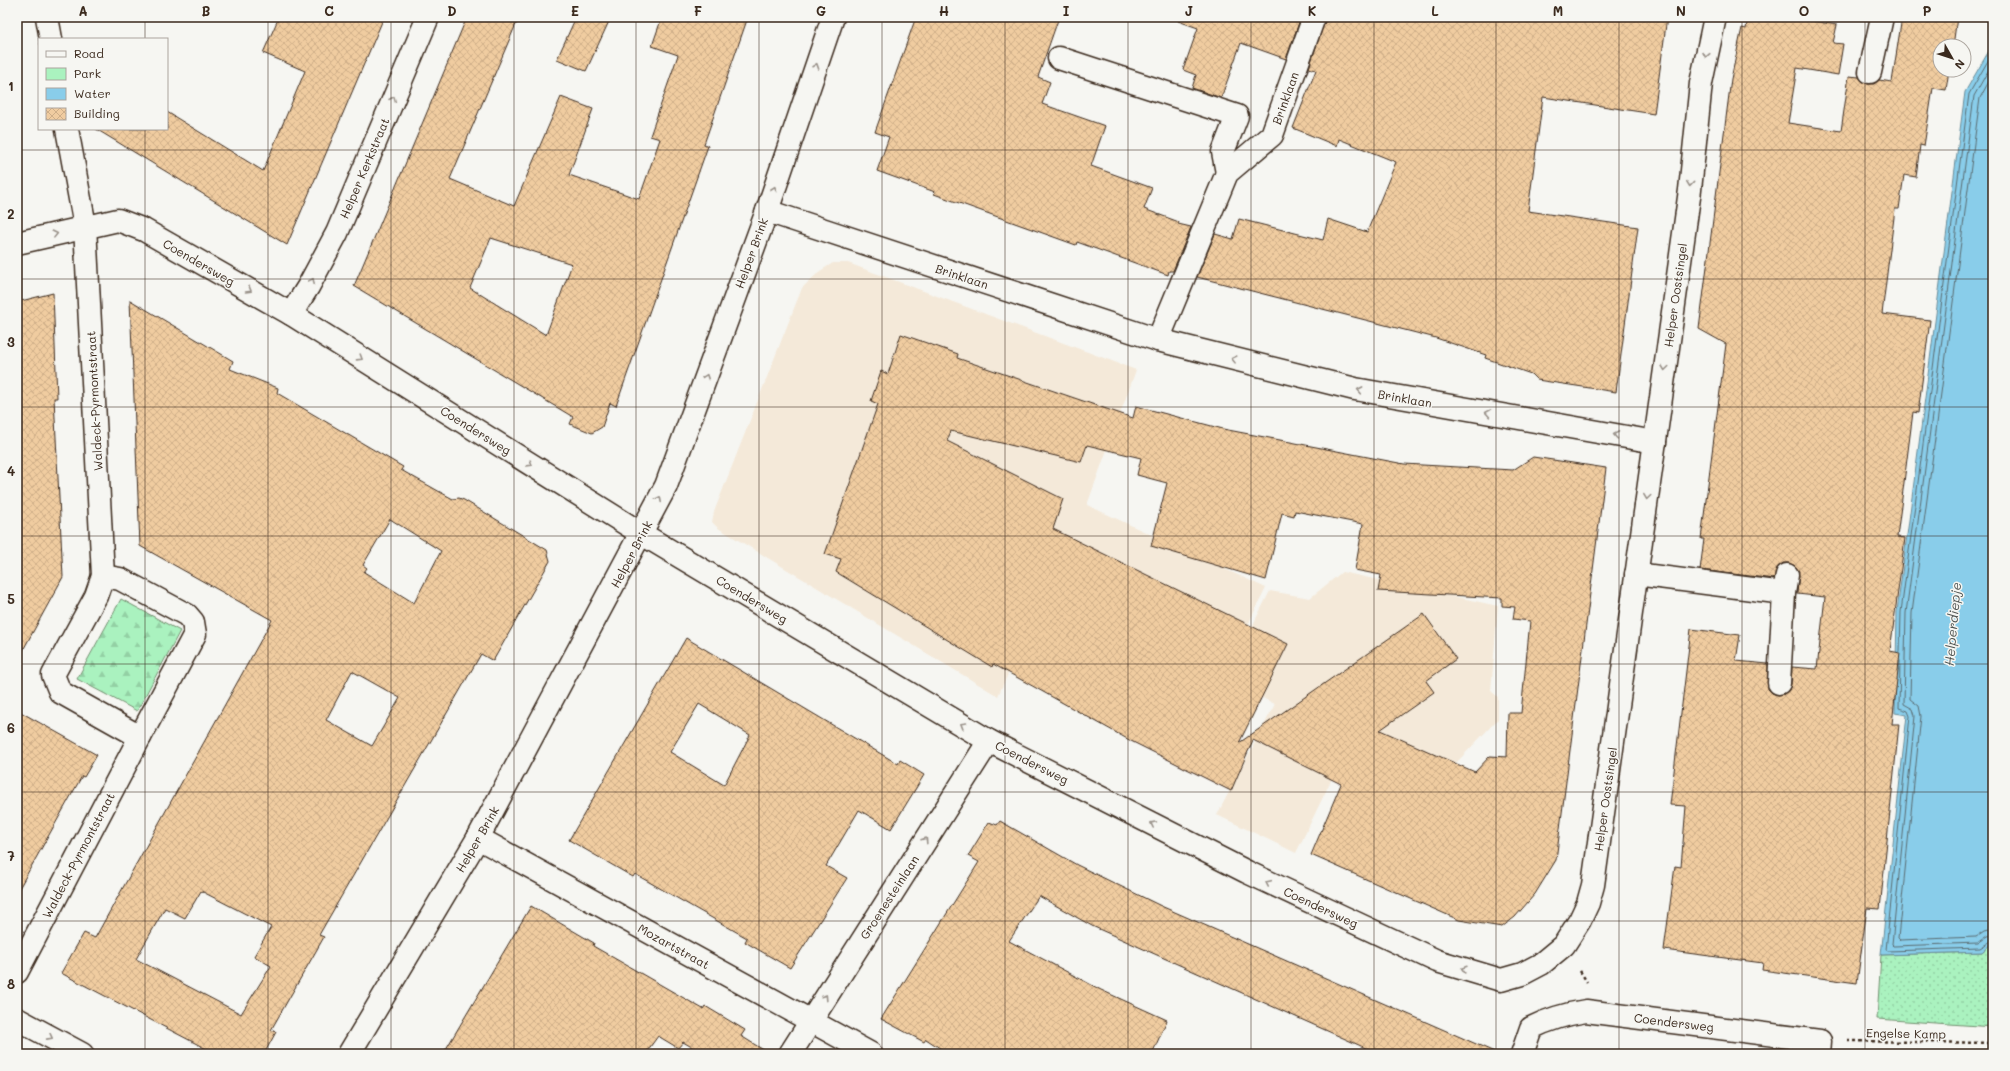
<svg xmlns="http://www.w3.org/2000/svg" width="2010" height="1071" viewBox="0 0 2010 1071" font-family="Mali,sans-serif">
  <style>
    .built { fill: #f4e9d9 }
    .green { fill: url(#green-dots); stroke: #728e6e }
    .forest { fill: url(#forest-firs); stroke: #728e6e }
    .water { fill: #89cdea; stroke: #6a8c98 }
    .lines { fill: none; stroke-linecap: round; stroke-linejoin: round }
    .shore { stroke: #5a6b70; stroke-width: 1 }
    .building { fill: url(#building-cross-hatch); stroke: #3b2a1e; fill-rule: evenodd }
    .minor-casing { stroke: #3b2a1e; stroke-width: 25 }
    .path { stroke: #3b2a1e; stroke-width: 2.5; stroke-dasharray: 3 3; stroke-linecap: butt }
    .minor { stroke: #f6f6f2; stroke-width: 22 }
    .oneway { stroke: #989088 }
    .grid { fill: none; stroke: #3b2a1e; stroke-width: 1; stroke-opacity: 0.55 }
    .labels { text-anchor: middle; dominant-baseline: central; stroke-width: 3; stroke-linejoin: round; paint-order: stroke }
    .street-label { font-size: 12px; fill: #3b2a1e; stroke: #f6f6f2 }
    .water-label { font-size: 13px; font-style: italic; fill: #4e5351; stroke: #f6f6f2 }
    .neatline { fill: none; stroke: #3b2a1e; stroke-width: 1.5 }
    .grid-label { font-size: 13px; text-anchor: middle; font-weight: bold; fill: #3b2a1e }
  </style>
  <defs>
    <pattern id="green-dots" width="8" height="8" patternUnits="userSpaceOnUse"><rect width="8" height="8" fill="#aaf2bf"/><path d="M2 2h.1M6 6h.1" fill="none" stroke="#93d0a4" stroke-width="1.8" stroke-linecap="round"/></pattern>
    <pattern id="forest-firs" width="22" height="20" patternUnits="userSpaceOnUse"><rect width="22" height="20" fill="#aaf2bf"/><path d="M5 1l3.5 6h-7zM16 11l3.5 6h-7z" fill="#93d0a4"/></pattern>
    <pattern id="building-cross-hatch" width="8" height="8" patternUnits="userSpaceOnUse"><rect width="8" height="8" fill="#f0cca0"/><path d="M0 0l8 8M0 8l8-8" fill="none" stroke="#cfaf89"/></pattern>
  </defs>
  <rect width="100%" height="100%" fill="#f6f6f2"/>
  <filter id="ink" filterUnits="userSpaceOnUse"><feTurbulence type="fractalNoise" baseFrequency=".025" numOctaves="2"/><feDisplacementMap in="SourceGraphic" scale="8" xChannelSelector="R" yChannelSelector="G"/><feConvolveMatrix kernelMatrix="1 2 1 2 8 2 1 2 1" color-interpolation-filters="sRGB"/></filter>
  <g filter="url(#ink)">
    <g class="built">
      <polygon points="833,263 848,263 1136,370 1087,505 1266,588 1222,678 1049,585 998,696 718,528 712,522 714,512 802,288 820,271"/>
      <polygon points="1342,572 1498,606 1491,691 1498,697 1498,719 1437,783 1339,764 1296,853 1217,815 1275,704 1225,680 1270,591 1310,598"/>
    </g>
    <polygon class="green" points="1993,942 1993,1027 1877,1019 1881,955 1982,952"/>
    <polygon class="forest" points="121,599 180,631 137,711 77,679"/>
    <polygon class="water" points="1993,44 1993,942 1982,952 1881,955 1907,715 1895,713 1897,612 1965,92"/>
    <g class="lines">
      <g class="shore">
        <polyline points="1993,62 1974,96 1906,613 1904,704 1913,709 1915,716 1892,944 1894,946 1978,943 1988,936 1993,935"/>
        <polyline points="1993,74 1980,98 1912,613 1910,699 1919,706 1921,716 1898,938 1900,940 1976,937 1985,931 1993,929"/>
        <polyline points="1900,652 1901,612 1969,94 1993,52"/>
        <polyline points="1900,661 1899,708 1908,711 1910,716 1886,950 1888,951 1980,948 1993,940"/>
      </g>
    </g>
    <g class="building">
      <polygon points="279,17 384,17 287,245 96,129 167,129 167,112 263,171 305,71 263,53"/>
      <path d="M467 17H519L450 179 514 206 561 97 593 109 569 175 639 199 660 139 650 136 678 55 652 46 662 17H748L704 144 708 146 616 406 610 403 602 427 592 433 570 424 573 417 354 286ZM491 238 572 264 546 335 470 288Z"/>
      <polygon points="576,17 611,17 586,71 557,59"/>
      <polygon points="916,17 1059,17 1038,77 1050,82 1042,104 1105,126 1091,166 1152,188 1144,209 1179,222 1178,224 1191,227 1173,271 1169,271 1168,275 1077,242 1076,245 934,194 935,192 877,171 889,137 875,132"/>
      <polygon points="1179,17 1301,17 1286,59 1241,43 1221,98 1192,88 1196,75 1183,70 1198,28 1178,21"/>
      <polygon points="1326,17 1667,17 1654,114 1543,97 1528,211 1638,227 1616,392 1537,380 1531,374 1485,358 1486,355 1436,338 1197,277 1215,234 1233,239 1239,219 1323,240 1328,219 1367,232 1396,162 1339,139 1337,146 1293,128 1316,70 1309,68"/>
      <polygon points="1748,17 1789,17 1837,25 1833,43 1843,44 1838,75 1797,68 1788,123 1841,131 1849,76 1859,77 1862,81 1868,84 1874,84 1879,80 1892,82 1902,17 1957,17 1953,46 1940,46 1940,70 1949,70 1946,90 1933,88 1924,146 1920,145 1916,177 1904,175 1899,209 1895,209 1882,314 1930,320 1918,413 1913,412 1897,537 1905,538 1890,651 1900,653 1892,724 1899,724 1880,909 1867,908 1857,983 1762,970 1763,963 1664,950 1675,866 1681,867 1686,806 1670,805 1691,629 1740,635 1736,661 1768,664 1768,689 1772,693 1778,695 1784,694 1789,690 1791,684 1792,667 1817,669 1825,597 1797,594 1799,571 1795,566 1789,563 1783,563 1778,567 1774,579 1700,570 1704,539 1701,539 1726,344 1699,329 1731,79 1742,28 1746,29"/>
      <polygon points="53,293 57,398 54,398 63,577 17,661 17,302"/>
      <path d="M130 300 233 361 230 369 278 388 277 393 403 467 401 470 440 492 453 499 459 498 464 500 547 550 550 561 493 661 481 654 319 935 324 937 271 1030 276 1032 264 1054H216L61 973 84 933 95 938 272 620 140 546ZM390 519 441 551 414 603 364 572 367 568 363 565ZM352 671 400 698 372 746 326 720ZM201 891 271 927 254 956 271 966 241 1014 136 959 165 908 185 918Z"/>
      <path d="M901 334 958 354 957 358 1133 418 1136 406 1223 429 1404 464 1513 470 1533 457 1606 468 1556 860 1535 894 1515 917 1502 927 1459 920 1311 855 1341 784 1253 740 1231 791 1131 741 993 664 992 667 836 572 841 559 825 554 878 404 871 401 881 371 888 374ZM951 431 1081 462 1087 445 1141 458 1137 475 1167 483 1151 546 1266 580 1282 513 1294 516 1295 511 1363 524 1355 570 1381 575 1378 591 1502 598V606L1515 607 1513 619 1530 621 1521 713H1508L1507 757 1490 756 1475 772 1380 730 1434 692 1426 681 1456 659 1424 614 1239 743 1288 644 1053 529 1063 499 947 441Z"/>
      <path d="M686 638 898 764 900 760 924 775 891 829 859 810 826 866 847 878 790 968 745 942 747 938 635 874 633 877 569 840ZM699 704 750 735 724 785 670 752Z"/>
      <polygon points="17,710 97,755 84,777 82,776 17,892"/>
      <polygon points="1000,821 1077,865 1161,906 1499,1054 1379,1054 1092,926 1039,896 1009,941 1101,990 1167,1020 1152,1054 949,1054 926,1039 924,1042 881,1019 979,862 968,856 989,822 997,825"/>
      <polygon points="531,906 594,943 593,946 668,989 703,1009 705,1006 745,1030 741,1036 770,1054 704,1054 683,1042 678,1048 658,1036 645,1054 443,1054"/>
    </g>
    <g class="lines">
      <defs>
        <g id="minor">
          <polyline points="47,17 51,39"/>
          <polyline points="1059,58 1237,116 1223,152 1227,173"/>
          <polyline points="1870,72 1882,17"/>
          <polyline points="67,129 85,226 103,576"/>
          <polyline points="767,211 1158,340 1355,389 1655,442"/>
          <polyline points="17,243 118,220 144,230 291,314 642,534 989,741 1247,872 1437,961 1501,980 1522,974 1541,964 1564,945 1580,920 1588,903 1593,885 1690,190 1701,83 1715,17"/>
          <polyline points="291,314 308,287 337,233 428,17"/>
          <polyline points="1158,340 1227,173 1272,135 1314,17"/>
          <polyline points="1636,574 1784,593"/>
          <polygon points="103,576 120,579 187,615 193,622 195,634 140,737 60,692 53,675 96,596"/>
          <polyline points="1779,683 1784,593 1787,575"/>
          <polyline points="478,838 871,1054"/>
          <polyline points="17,972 140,737"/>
          <polyline points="17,1019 82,1054"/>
          <polyline points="349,1054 478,838 666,486 767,211 833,17"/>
          <polyline points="790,1054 989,741"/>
          <path d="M1522 1054 1531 1028C1549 1019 1566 1014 1586 1011L1820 1041 1819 1054"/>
        </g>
      </defs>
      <use href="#minor" class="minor-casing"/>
      <g class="path">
        <polyline points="1580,971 1587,982"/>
        <polyline points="1848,1041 1993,1043"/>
      </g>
      <use href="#minor" class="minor"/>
    </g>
    <defs><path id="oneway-chevron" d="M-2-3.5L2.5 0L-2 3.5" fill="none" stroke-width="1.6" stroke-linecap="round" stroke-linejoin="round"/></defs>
    <g class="oneway">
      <use href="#oneway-chevron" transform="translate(1706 55) rotate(101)"/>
      <use href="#oneway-chevron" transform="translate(816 66) rotate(-71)"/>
      <use href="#oneway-chevron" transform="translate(393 99) rotate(-67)"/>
      <use href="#oneway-chevron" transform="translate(1690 184) rotate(96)"/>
      <use href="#oneway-chevron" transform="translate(774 189) rotate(-71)"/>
      <use href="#oneway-chevron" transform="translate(55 234) rotate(-14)"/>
      <use href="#oneway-chevron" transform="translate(312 281) rotate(-62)"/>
      <use href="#oneway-chevron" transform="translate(249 290) rotate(30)"/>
      <use href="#oneway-chevron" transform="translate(360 358) rotate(32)"/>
      <use href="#oneway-chevron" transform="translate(1234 359) rotate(-166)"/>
      <use href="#oneway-chevron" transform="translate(1665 368) rotate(98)"/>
      <use href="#oneway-chevron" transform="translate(706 377) rotate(-70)"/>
      <use href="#oneway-chevron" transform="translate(1360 390) rotate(-169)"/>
      <use href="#oneway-chevron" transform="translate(1488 413) rotate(-170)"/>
      <use href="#oneway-chevron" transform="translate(1616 435) rotate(-170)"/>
      <use href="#oneway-chevron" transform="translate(530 464) rotate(32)"/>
      <use href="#oneway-chevron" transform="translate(1647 497) rotate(98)"/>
      <use href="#oneway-chevron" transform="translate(659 499) rotate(-63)"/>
      <use href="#oneway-chevron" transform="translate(963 725) rotate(-149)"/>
      <use href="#oneway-chevron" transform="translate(1153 824) rotate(-153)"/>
      <use href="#oneway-chevron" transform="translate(925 840) rotate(-57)"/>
      <use href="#oneway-chevron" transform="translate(1268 883) rotate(-155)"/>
      <use href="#oneway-chevron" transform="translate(1464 969) rotate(-163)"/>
      <use href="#oneway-chevron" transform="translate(825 997) rotate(-57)"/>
      <use href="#oneway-chevron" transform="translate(50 1037) rotate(28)"/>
    </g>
  </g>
  <path class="grid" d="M145 17V39M268 17V1054M391 17V1054M514 17V1054M636 17V1054M759 17V1054M882 17V1054M1005 17V1054M1128 17V1054M1251 17V1054M1374 17V1054M1496 17V1054M1619 17V1054M1742 17V1054M1865 17V1054M145 129V1054M17 150H1993M17 279H1993M17 407H1993M17 536H1993M17 664H1993M17 792H1993M17 921H1993"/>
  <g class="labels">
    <g class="street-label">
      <text transform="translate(1285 98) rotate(-70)">Brinklaan</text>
      <text transform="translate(364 168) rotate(-67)">Helper Kerkstraat</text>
      <text transform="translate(751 253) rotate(-70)">Helper Brink</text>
      <text transform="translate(199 262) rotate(30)">Coendersweg</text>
      <text transform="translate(962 276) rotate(18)">Brinklaan</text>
      <text transform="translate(1675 295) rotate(-82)">Helper Oostsingel</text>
      <text transform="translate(1405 398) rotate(10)">Brinklaan</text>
      <text transform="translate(94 401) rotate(-93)">Waldeck-Pyrmontstraat</text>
      <text transform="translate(476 430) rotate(32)">Coendersweg</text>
      <text transform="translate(631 554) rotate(-62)">Helper Brink</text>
      <text transform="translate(752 599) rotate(31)">Coendersweg</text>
      <text transform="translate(1032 762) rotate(27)">Coendersweg</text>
      <text transform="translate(1605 799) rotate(-82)">Helper Oostsingel</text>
      <text transform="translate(477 839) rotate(-60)">Helper Brink</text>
      <text transform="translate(78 855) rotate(-62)">Waldeck-Pyrmontstraat</text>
      <text transform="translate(889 897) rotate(-57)">Groenesteinlaan</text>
      <text transform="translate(1321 907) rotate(25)">Coendersweg</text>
      <text transform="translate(674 946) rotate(29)">Mozartstraat</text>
      <text transform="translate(1674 1022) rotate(7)">Coendersweg</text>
      <text transform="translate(1906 1033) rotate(1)">Engelse Kamp</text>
    </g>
    <g class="water-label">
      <text transform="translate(1952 624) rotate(-85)">Helperdiepje</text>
    </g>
  </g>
  <rect width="2010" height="1071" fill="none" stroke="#f6f6f2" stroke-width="44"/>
  <rect x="38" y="38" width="130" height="92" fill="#f6f6f2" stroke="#aba49d"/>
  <rect x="46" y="51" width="20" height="6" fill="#f6f6f2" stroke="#aba49d"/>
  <text x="74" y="58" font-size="12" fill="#3b2a1e">Road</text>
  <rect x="46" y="68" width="20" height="12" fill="#aaf2bf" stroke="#aba49d"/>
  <text x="74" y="78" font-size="12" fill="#3b2a1e">Park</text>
  <rect x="46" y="88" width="20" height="12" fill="#89cdea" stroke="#aba49d"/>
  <text x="74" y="98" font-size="12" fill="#3b2a1e">Water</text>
  <rect x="46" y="108" width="20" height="12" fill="url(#building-cross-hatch)" stroke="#aba49d"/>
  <text x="74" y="118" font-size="12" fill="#3b2a1e">Building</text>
  <g transform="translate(1952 58) rotate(129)"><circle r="19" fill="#f6f6f2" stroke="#aba49d"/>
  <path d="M0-3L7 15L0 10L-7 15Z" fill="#3b2a1e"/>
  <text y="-6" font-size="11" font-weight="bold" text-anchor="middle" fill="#3b2a1e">N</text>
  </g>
  <rect x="22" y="22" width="1966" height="1027" class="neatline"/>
  <g class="grid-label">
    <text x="83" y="16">A</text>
    <text x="206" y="16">B</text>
    <text x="329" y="16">C</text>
    <text x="452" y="16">D</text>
    <text x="575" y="16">E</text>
    <text x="698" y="16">F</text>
    <text x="821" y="16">G</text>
    <text x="944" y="16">H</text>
    <text x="1066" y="16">I</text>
    <text x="1189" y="16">J</text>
    <text x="1312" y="16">K</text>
    <text x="1435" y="16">L</text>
    <text x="1558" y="16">M</text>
    <text x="1681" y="16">N</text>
    <text x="1804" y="16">O</text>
    <text x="1927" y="16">P</text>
    <text x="11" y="91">1</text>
    <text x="11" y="219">2</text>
    <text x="11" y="347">3</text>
    <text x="11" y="476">4</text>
    <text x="11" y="604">5</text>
    <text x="11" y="733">6</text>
    <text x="11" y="861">7</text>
    <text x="11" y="989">8</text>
  </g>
</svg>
